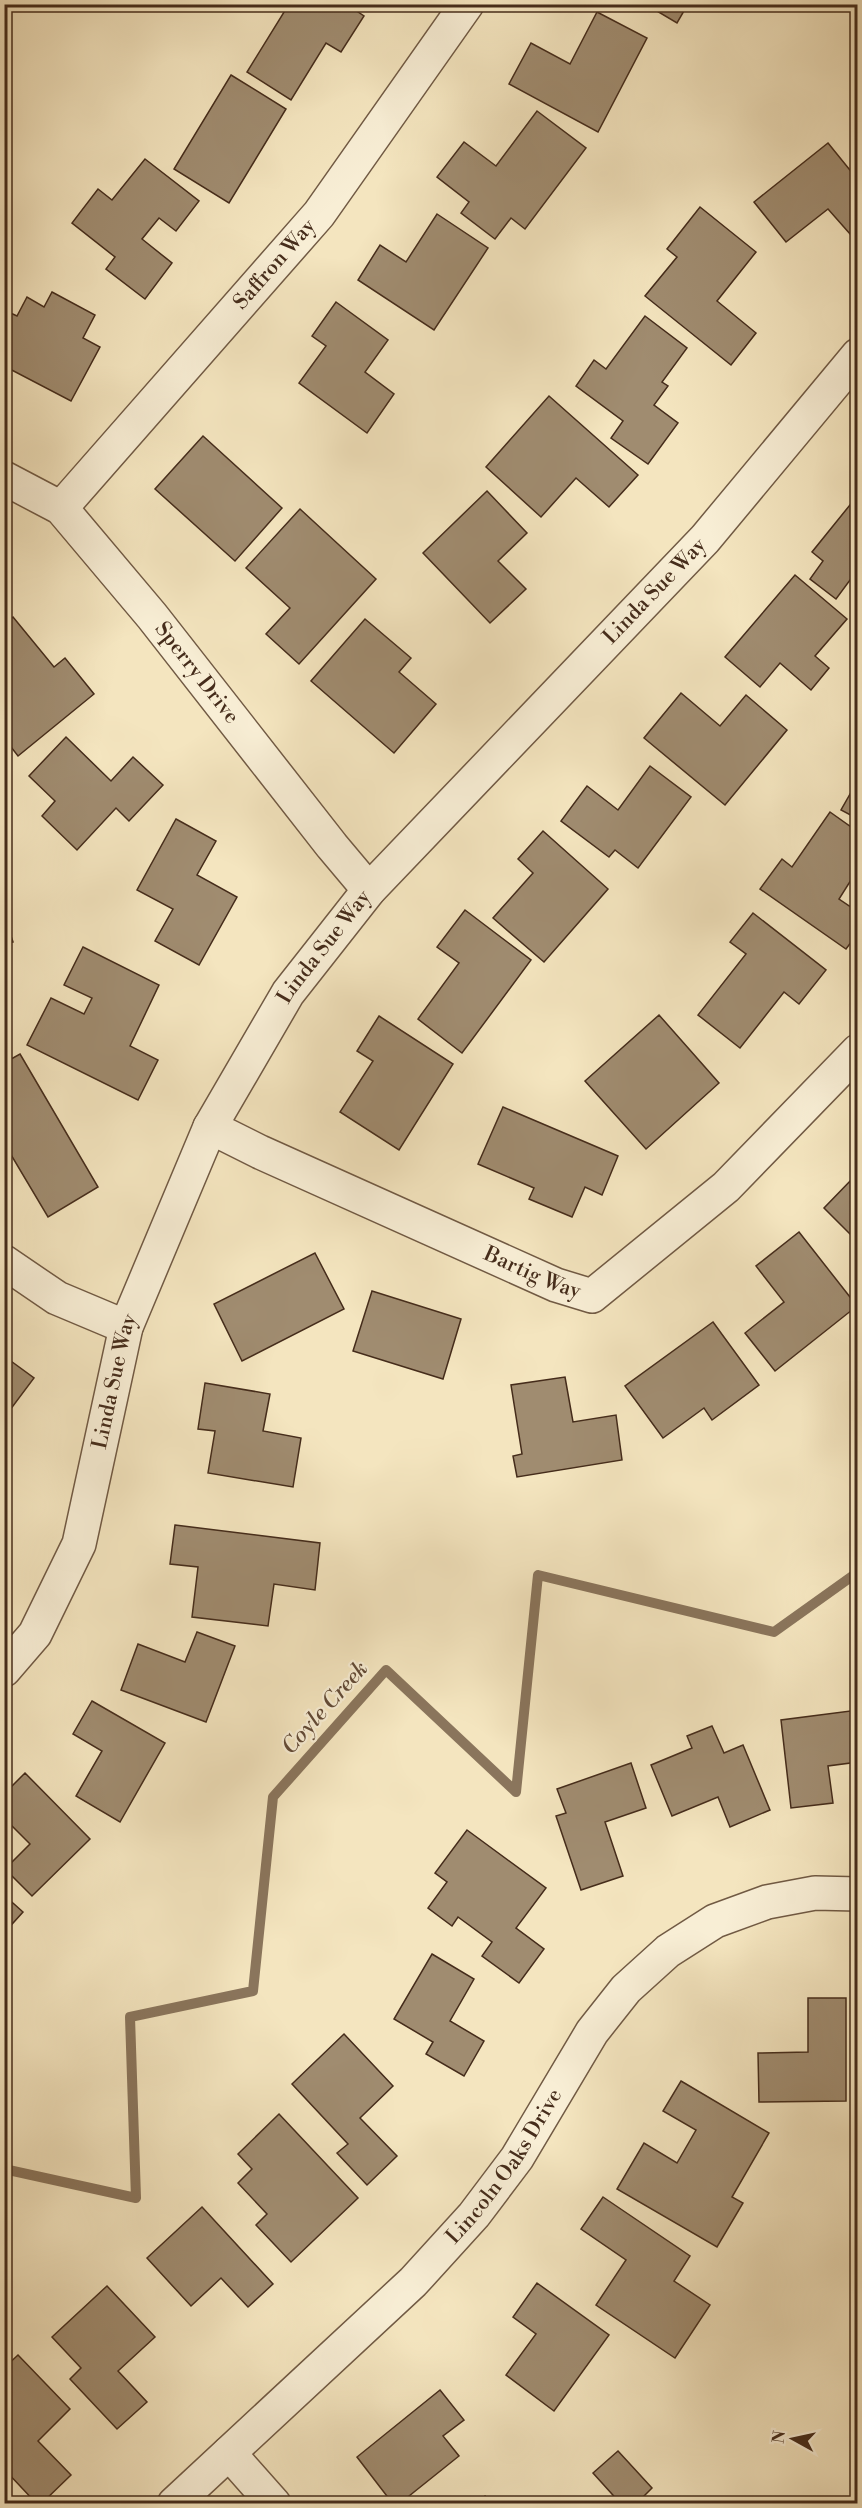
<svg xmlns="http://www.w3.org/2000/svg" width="862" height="2508" viewBox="0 0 862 2508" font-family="'Libre Bodoni',serif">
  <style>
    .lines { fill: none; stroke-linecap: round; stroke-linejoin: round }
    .stream { stroke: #8a755c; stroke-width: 10 }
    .building { fill: #a08c70; stroke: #452c1b; stroke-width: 1.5 }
    .minor-casing { stroke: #715a44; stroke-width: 36 }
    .minor { stroke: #f8eed5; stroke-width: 33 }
    .labels { text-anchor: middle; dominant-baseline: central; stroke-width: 4.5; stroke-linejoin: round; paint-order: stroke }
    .street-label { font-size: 21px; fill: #452c1b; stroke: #f8eed5 }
    .water-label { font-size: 22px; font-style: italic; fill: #624a36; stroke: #f8eed5 }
  </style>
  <rect width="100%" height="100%" fill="#f4e5bf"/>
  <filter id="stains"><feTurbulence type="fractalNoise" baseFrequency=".00333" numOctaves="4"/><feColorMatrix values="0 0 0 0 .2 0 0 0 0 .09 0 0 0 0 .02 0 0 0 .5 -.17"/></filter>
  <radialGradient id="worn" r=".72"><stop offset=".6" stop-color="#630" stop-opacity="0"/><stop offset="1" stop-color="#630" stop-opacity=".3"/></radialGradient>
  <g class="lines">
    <polyline class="stream" points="4,2169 136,2198 130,2017 253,1991 273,1797 386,1670 516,1792 538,1575 774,1632 858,1572"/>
  </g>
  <g class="building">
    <polygon points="289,4 346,4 364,16 341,52 326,43 291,100 247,72"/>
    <polygon points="645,4 688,4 677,23"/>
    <polygon points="597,12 647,38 598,132 509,84 531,43 570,64"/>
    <polygon points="231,75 286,109 229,203 174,169"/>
    <polygon points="537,111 586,148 525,229 511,218 495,239 461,213 469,202 437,177 464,142 496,166"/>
    <polygon points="828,143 858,180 858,243 828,209 786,242 754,202"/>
    <polygon points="145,159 199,201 176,231 159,218 142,239 172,263 145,299 106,269 115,257 72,223 98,189 112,200"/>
    <polygon points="700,207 756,252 717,301 756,333 731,365 645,296 677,257 667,249"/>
    <polygon points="437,214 488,248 434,330 358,280 380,245 406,262"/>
    <polygon points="52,292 95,315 83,338 100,347 71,401 4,366 4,310 17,316 27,297 44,307"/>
    <polygon points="336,302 388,340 365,372 394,394 367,433 299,383 326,346 312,336"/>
    <polygon points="645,316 687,348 662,382 668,386 654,405 678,423 648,464 611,438 623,421 576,386 594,360 606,369"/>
    <polygon points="549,396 638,475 609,507 576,478 541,517 486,467"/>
    <polygon points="203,436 282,508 235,561 155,489"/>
    <polygon points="487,491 527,533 498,561 526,589 490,623 423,553"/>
    <polygon points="858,495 858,586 850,580 836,599 810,579 823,561 812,552"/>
    <polygon points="300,509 376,579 299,664 266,634 290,608 246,568"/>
    <polygon points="795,575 847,619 815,656 829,668 811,690 780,663 760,687 725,657"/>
    <polygon points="13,617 54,667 65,658 94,694 18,756 4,738 4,624"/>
    <polygon points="365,619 411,658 399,672 436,704 394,753 311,681"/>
    <polygon points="681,693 720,726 746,695 787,730 725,805 644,738"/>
    <polygon points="66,737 111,781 133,757 163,785 129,821 116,808 77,850 42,816 55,801 29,776"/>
    <polygon points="650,766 691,797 638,868 615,850 609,857 561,821 587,786 618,810"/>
    <polygon points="858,780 858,819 841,810"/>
    <polygon points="830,812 858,832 858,884 851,880 839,899 858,912 858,933 846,949 760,889 782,859 792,867"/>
    <polygon points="176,819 216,841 197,875 237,897 199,965 155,941 173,909 137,890"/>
    <polygon points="543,831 608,889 544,962 493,918 533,873 518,859"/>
    <polygon points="465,910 531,960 462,1053 418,1019 459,963 437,947"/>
    <polygon points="753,913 826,970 799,1004 784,992 740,1048 698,1015 746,954 730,942"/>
    <polygon points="4,915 13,942 4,944"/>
    <polygon points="83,947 159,985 130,1046 158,1060 138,1100 27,1045 51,998 84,1014 92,998 64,985"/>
    <polygon points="659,1015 719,1083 646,1149 585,1081"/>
    <polygon points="379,1016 453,1064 399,1150 340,1112 373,1061 357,1051"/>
    <polygon points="20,1054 98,1187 48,1217 4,1143 4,1063"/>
    <polygon points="503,1107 618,1156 602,1195 585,1187 572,1217 529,1199 534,1188 478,1164"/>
    <polygon points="854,1177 858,1180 858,1242 824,1208"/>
    <polygon points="799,1232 857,1306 775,1371 745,1333 784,1302 756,1266"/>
    <polygon points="315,1253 344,1309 242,1361 214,1304"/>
    <polygon points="372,1291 461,1319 443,1379 353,1351"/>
    <polygon points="713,1322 759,1385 712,1420 704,1408 663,1438 625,1386"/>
    <polygon points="4,1356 34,1378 4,1418"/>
    <polygon points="565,1377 573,1422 616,1415 622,1460 517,1477 513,1456 522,1454 511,1385"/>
    <polygon points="205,1383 270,1394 263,1431 301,1438 293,1487 208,1473 215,1431 198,1429"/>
    <polygon points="175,1525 320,1543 315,1590 274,1584 268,1626 192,1617 198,1567 170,1564"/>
    <polygon points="197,1632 235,1646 206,1722 121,1690 138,1644 185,1662"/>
    <polygon points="92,1701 165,1743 120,1822 76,1796 102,1751 73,1734"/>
    <polygon points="858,1710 858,1762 828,1766 833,1803 791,1808 781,1720"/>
    <polygon points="712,1726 724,1753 743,1745 770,1810 730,1827 718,1797 672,1816 651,1765 692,1748 687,1736"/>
    <polygon points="631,1763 646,1808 605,1822 623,1876 581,1890 556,1816 566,1813 557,1789"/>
    <polygon points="25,1773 90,1839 32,1896 5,1869 30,1844 4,1818 4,1794"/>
    <polygon points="467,1830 546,1888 516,1928 544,1949 519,1983 482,1956 492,1942 458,1917 452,1926 428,1908 447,1882 435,1873"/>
    <polygon points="4,1895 23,1912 4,1933"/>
    <polygon points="432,1954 474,1979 450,2021 484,2041 464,2076 426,2054 433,2042 394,2019"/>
    <polygon points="808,1998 846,1998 846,2101 759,2102 758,2053 808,2052"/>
    <polygon points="344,2034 393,2086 360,2118 397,2156 367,2185 337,2153 348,2144 292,2084"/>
    <polygon points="681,2081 769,2133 732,2197 743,2203 717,2247 617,2189 644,2143 677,2163 696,2130 663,2111"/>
    <polygon points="279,2114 358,2198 291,2262 256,2225 267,2214 238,2183 252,2169 238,2154"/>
    <polygon points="603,2197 690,2256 674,2281 710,2305 675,2358 596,2305 626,2260 581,2229"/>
    <polygon points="202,2207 273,2284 248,2307 221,2278 191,2306 147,2258"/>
    <polygon points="537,2283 609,2335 554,2411 506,2375 536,2334 513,2317"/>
    <polygon points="107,2286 155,2337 118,2371 147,2402 117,2429 70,2379 81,2368 52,2337"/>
    <polygon points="18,2355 70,2409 38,2441 71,2475 41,2504 37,2504 4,2469 4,2368"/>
    <polygon points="440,2390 464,2420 443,2436 459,2456 399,2504 393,2504 357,2457"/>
    <polygon points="618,2451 652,2488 636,2504 621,2504 593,2473"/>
    <polygon points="485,2496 490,2504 474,2504"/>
  </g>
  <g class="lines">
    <defs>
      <g id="minor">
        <path id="s1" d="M4 478 61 508 152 616 332 846 369 890"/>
        <path id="s2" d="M61 508 319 214 467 4"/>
        <path id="s3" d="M210 1127 260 1152 556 1285 592 1296 726 1187 858 1051"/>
        <polyline points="4,1262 57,1298 126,1327"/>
        <path id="s4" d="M4 1670 35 1634 79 1544 126 1327 210 1127 288 993 369 890 705 539 858 355"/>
        <polyline points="229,2453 274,2504"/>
        <path id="s5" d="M174 2504 413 2282 474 2215 517 2158 592 2032 626 1989 668 1951 715 1921 767 1902 815 1893 858 1894"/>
      </g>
    </defs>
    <use href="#minor" class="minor-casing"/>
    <use href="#minor" class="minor"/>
  </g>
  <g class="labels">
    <g class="street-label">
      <text stroke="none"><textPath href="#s2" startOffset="324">Saffron Way</textPath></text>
      <text stroke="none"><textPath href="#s4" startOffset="1286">Linda Sue Way</textPath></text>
      <text stroke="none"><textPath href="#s1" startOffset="278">Sperry Drive</textPath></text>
      <text stroke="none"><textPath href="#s4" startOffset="800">Linda Sue Way</textPath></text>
      <text stroke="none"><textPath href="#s3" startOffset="354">Bartig Way</textPath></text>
      <text stroke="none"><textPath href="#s4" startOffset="314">Linda Sue Way</textPath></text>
      <text stroke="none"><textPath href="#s5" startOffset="474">Lincoln Oaks Drive</textPath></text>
    </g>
    <g class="water-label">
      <text transform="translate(325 1708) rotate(-48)">Coyle Creek</text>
    </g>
  </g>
  <rect width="862" height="2508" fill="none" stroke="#f4e5bf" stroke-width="24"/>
  <rect x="6" y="6" width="850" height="2496" fill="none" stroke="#452c1b" stroke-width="3"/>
  <rect x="12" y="12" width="838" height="2484" fill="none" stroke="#452c1b" stroke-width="1.5"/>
  <g transform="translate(793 2439) rotate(278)" stroke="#f8eed5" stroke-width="4.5" paint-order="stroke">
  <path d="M0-4.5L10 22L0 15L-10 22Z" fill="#452c1b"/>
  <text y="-9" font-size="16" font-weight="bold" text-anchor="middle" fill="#452c1b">N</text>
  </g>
  <rect width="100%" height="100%" filter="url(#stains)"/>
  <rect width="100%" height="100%" fill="url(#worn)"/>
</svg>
